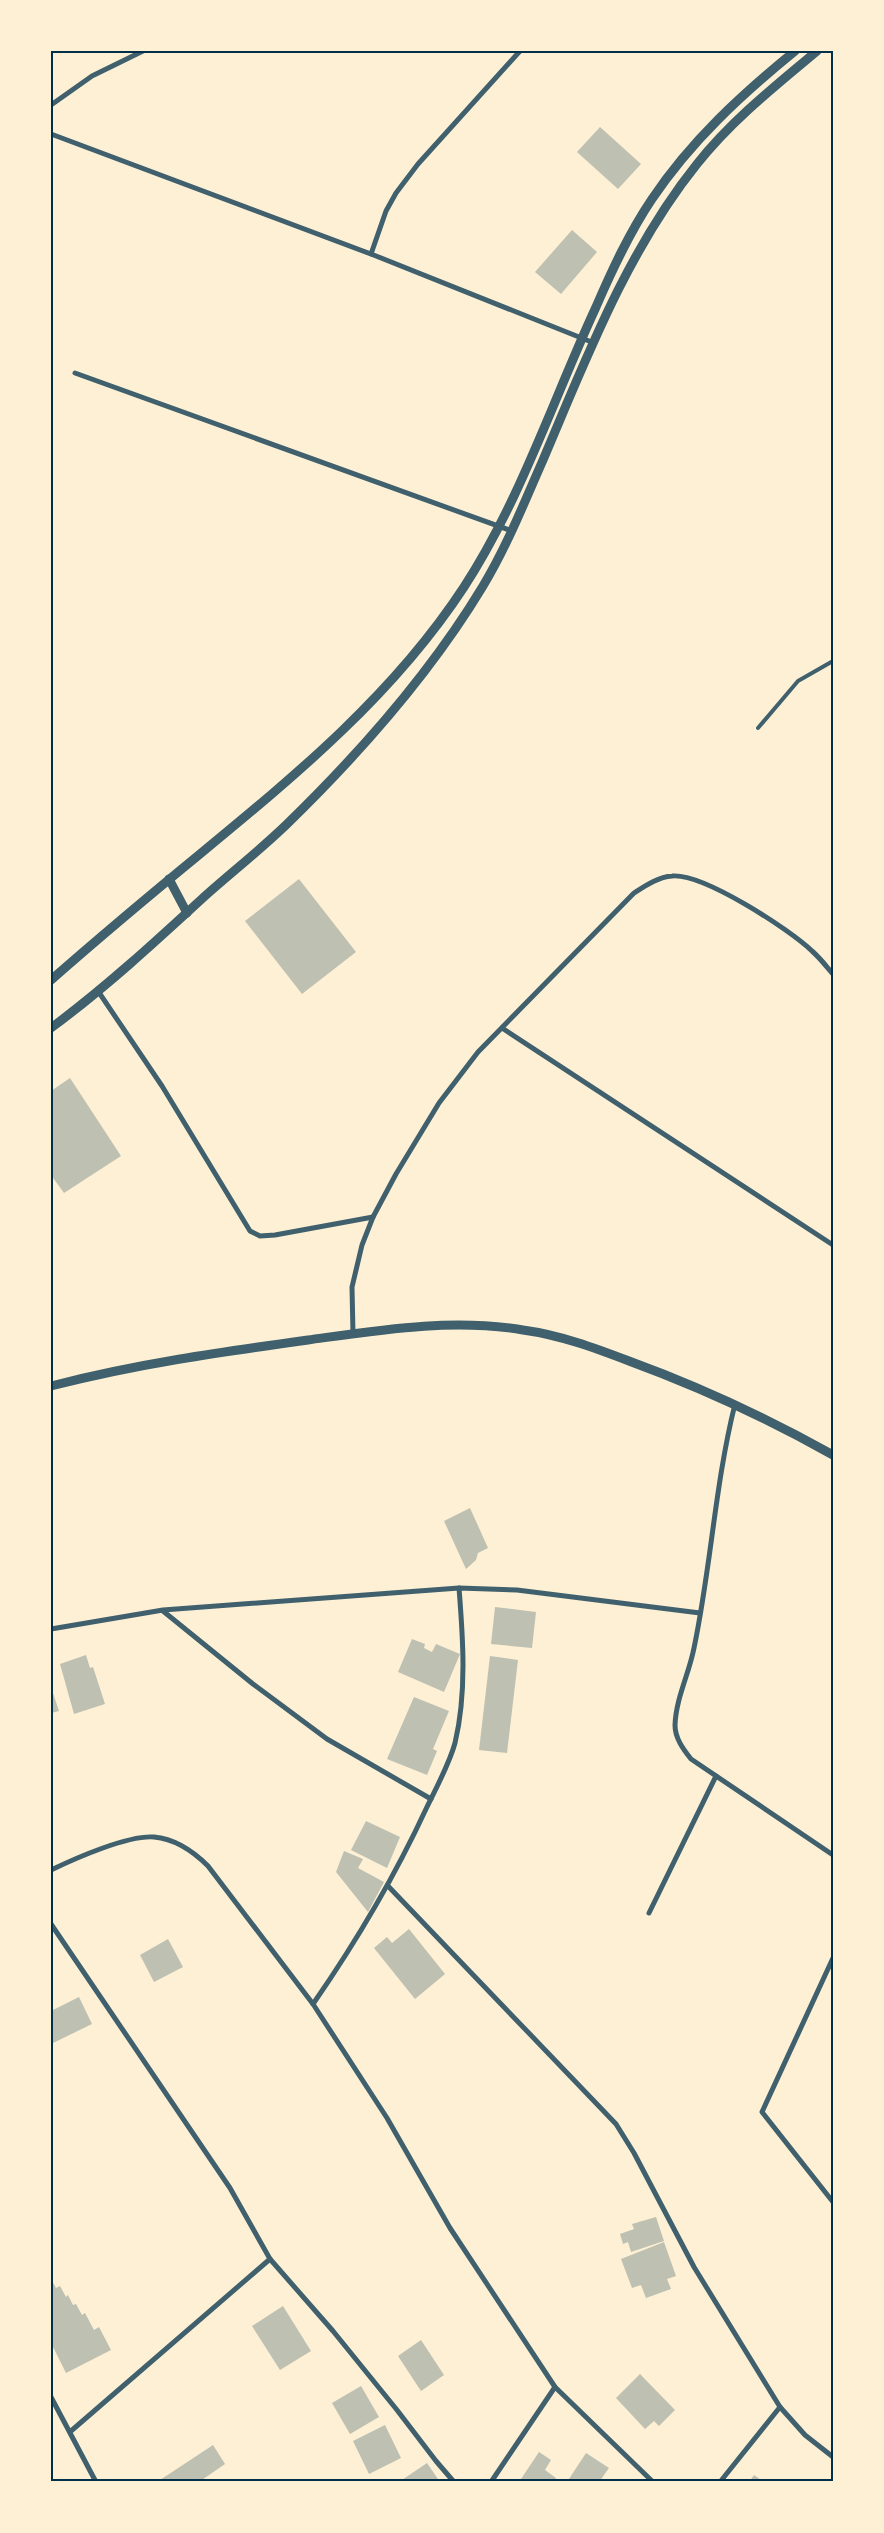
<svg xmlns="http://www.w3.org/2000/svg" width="884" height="2533" viewBox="0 0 884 2533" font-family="'IBM Plex Sans',sans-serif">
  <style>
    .building { fill: #bec0b2 }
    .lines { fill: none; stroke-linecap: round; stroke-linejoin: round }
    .service { stroke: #3f606c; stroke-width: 4 }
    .minor { stroke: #3f606c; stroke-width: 5 }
    .tertiary { stroke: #3f606c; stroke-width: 9 }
    .neatline { fill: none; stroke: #003049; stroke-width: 2 }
  </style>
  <rect width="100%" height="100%" fill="#fdf0d5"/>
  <g class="building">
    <polygon points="600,127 641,164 618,189 577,152"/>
    <polygon points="572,230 597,252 561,294 535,272"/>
    <polygon points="299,879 356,952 302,994 245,921"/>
    <polygon points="70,1078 121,1156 64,1193 51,1175 51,1091"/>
    <polygon points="470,1508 488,1548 478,1553 476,1560 466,1569 444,1521"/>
    <polygon points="495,1607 536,1612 532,1648 491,1644"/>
    <polygon points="412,1639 425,1644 424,1648 432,1652 436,1644 460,1654 444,1692 398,1672"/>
    <polygon points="86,1655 90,1668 93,1667 105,1704 74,1714 60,1664"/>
    <polygon points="490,1656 518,1660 507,1753 479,1750"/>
    <polygon points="51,1687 59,1711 51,1713"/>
    <polygon points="414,1697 449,1711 433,1749 437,1751 427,1775 387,1759"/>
    <polygon points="366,1821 400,1837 387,1868 351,1850"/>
    <polygon points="344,1851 363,1859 358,1868 384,1882 368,1912 336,1872"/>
    <polygon points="409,1929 445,1974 415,1999 374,1948 387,1937 392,1943"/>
    <polygon points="168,1939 183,1967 154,1982 140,1955"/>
    <polygon points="79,1997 92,2024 51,2044 51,2011"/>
    <polygon points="656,2217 664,2241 631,2252 628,2242 623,2244 620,2234 634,2229 632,2224"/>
    <polygon points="664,2242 676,2276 667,2279 671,2289 646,2298 641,2285 632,2288 621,2259"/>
    <polygon points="51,2279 56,2288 60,2286 66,2297 68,2295 73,2305 76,2304 82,2315 85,2313 94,2330 99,2327 111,2350 66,2373 51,2343"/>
    <polygon points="283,2306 311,2351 280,2370 252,2326"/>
    <polygon points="421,2340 444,2375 421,2391 398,2356"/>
    <polygon points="640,2374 675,2410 659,2426 654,2421 645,2429 616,2398"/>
    <polygon points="361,2386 379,2417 350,2434 332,2403"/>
    <polygon points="385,2425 401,2458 369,2474 353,2441"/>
    <polygon points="213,2445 225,2464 199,2482 157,2482"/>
    <polygon points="539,2452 551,2460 545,2470 556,2478 554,2482 519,2482"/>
    <polygon points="586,2453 609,2468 599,2482 567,2482"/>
    <polygon points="427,2463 440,2482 399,2482"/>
    <polygon points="754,2475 764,2482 749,2482"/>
  </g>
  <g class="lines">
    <polyline class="service" points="758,728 798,681 833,661"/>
    <g class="minor">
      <polyline points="51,105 92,76 143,51"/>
      <polyline points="51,134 371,254 594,343"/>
      <polyline points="371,254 386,211 396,193 418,164 520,51"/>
      <polyline points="75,373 512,531"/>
      <polyline points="98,991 162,1086 250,1231 260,1236 275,1235 373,1217"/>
      <polyline points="502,1028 833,1245"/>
      <path d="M353 1334 352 1287 362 1245 373 1217 396 1174 439 1103 478 1052 634 893C645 886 658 877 672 876 703 873 789 929 812 951 820 958 826 966 833 974"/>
      <path d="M735 1404C715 1484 711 1567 694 1648 689 1674 676 1698 675 1725 675 1738 683 1749 691 1759L833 1855"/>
      <polyline points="163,1611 253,1684 327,1739 431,1799"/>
      <polyline points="51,1629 163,1610 459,1588 517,1590 700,1613"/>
      <path d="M51 1870C76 1858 128 1835 154 1837 176 1839 193 1851 208 1866L313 2004 387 2118 450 2228 555 2387 653 2482"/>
      <polyline points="388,1886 616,2124 634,2153 694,2267 780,2407 805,2435 833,2457"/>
      <polyline points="649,1913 716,1776"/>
      <polyline points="51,1924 230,2188 270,2259 333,2331 397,2410 436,2461 454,2482"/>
      <polyline points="833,1958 762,2112 833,2202"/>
      <path d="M313 2004C356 1942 394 1878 426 1809 436 1788 449 1765 455 1743 467 1693 463 1638 459 1588"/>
      <polyline points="51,2397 96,2482"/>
      <polyline points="71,2431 270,2259"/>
      <polyline points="491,2482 555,2387"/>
      <polyline points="720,2482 780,2407"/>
    </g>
    <g class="tertiary">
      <polyline points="169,879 187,913"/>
      <path d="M51 980C100 937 150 895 200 854 297 774 394 694 464 587 520 501 553 400 596 307 612 270 629 233 652 199 691 141 741 95 795 51"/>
      <path d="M51 1028C105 988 155 942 205 896 232 872 260 850 286 825 359 754 430 674 483 586 507 546 524 503 543 460 586 359 627 251 697 164 731 121 775 86 817 51"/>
      <path d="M51 1386C136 1364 221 1352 308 1340 380 1330 452 1318 523 1330 560 1335 595 1348 629 1361 700 1387 767 1418 833 1455"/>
    </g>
  </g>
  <rect width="884" height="2533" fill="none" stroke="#fdf0d5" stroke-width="105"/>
  <rect x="52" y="52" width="780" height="2428" class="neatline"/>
</svg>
